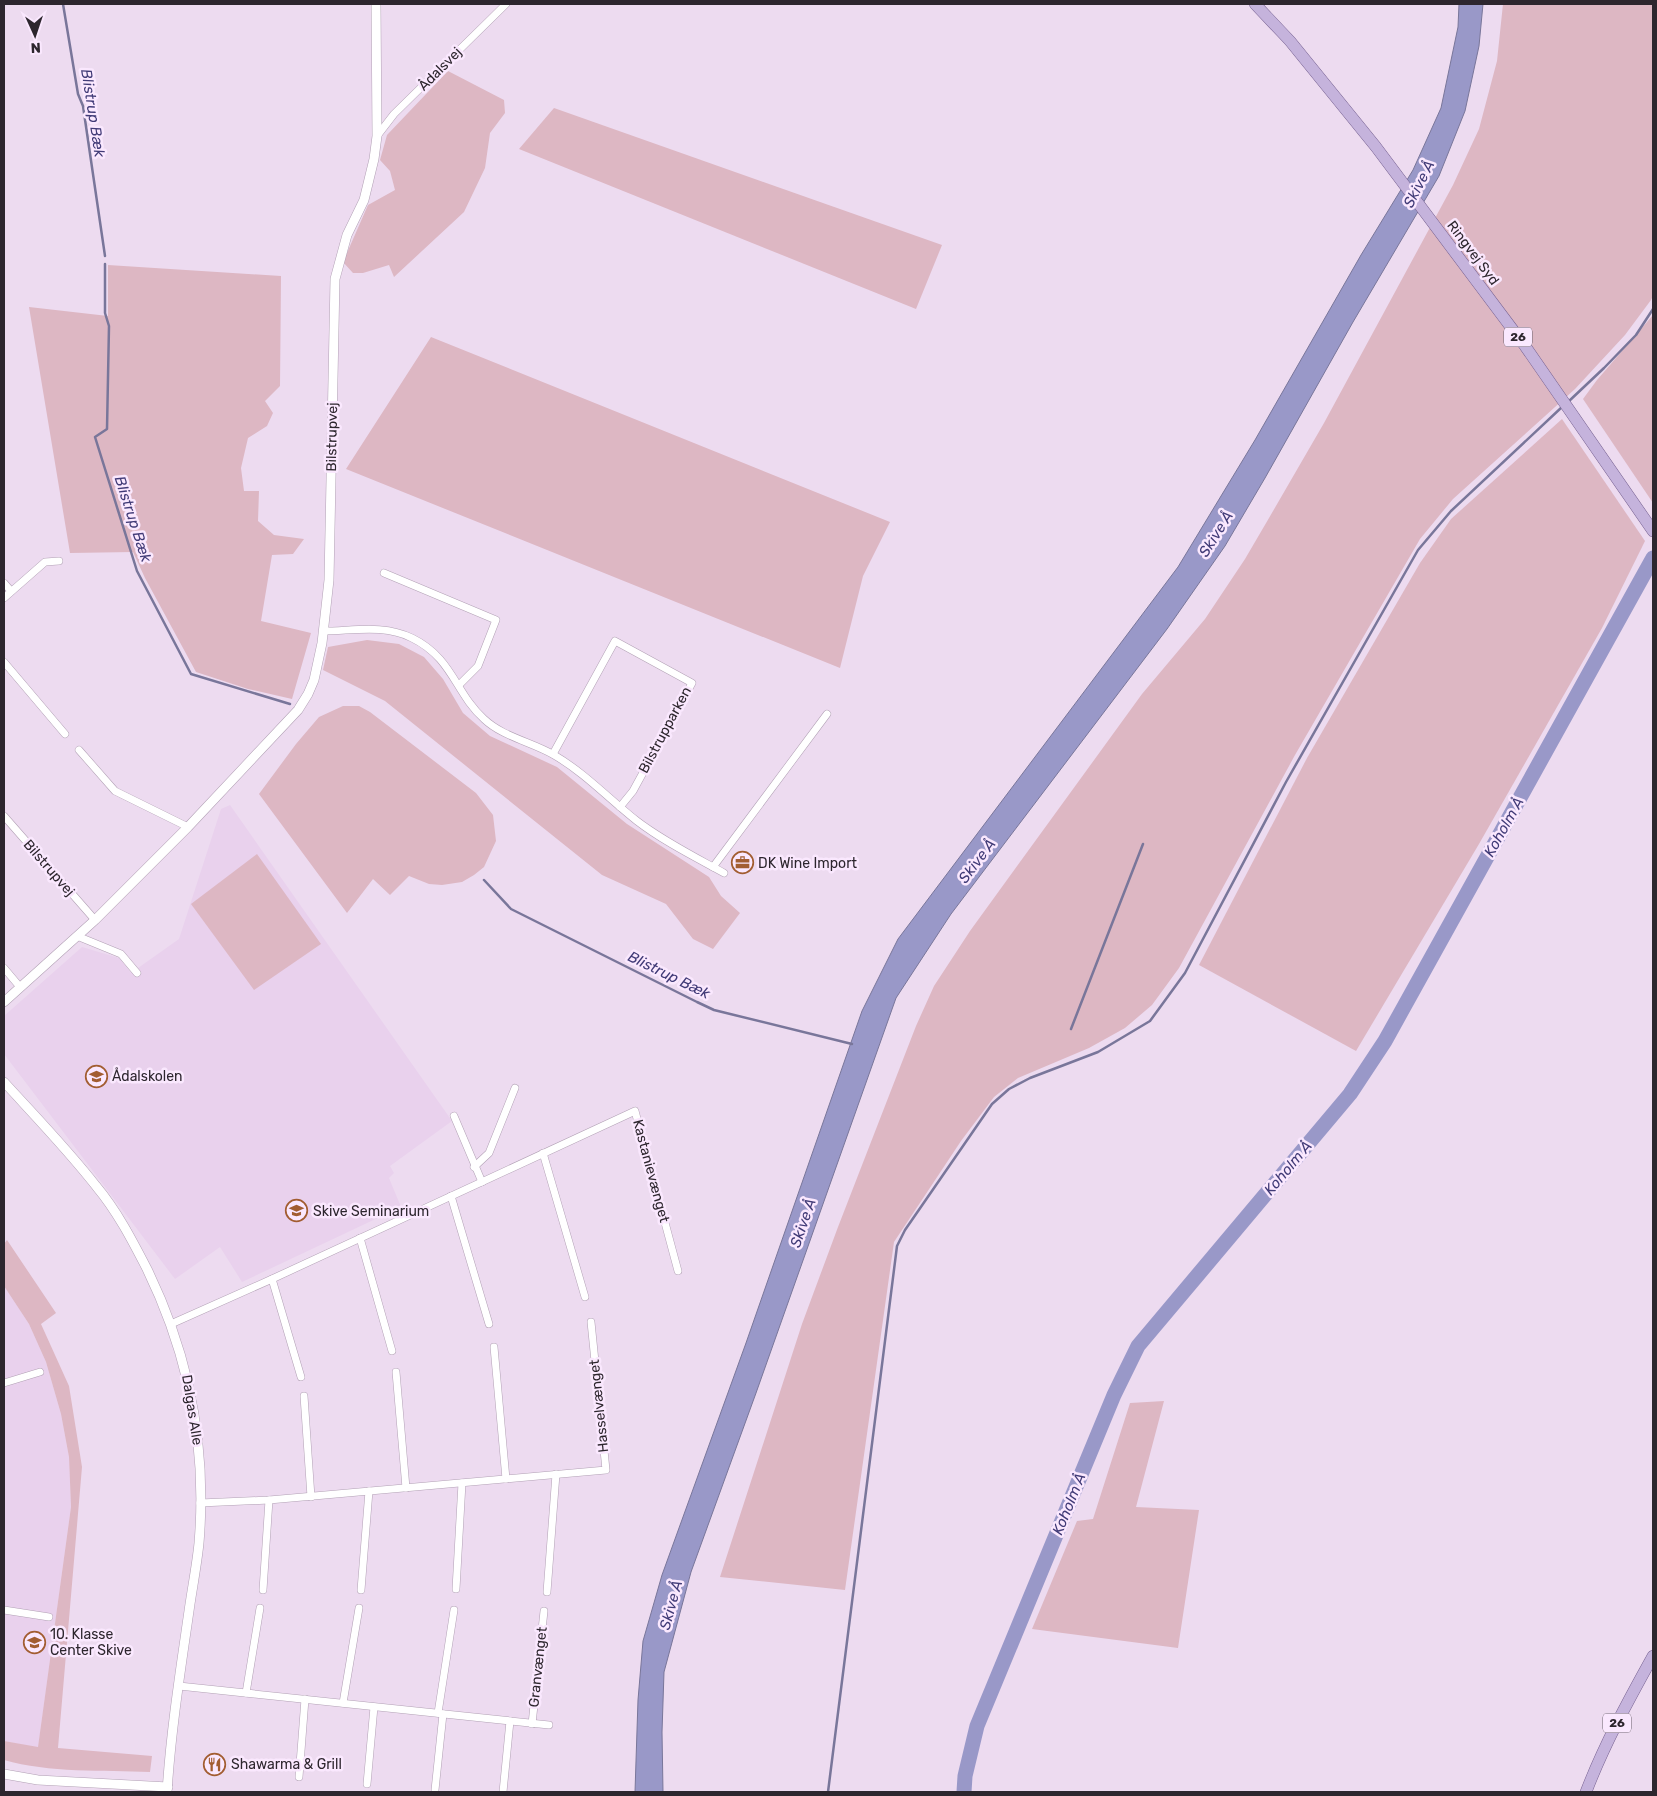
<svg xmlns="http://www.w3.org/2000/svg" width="1657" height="1796" viewBox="0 0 1657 1796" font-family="Rubik,sans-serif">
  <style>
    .built { fill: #e9d1ed }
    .green { fill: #ddb7c3 }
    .water { fill: #9998c8; stroke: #79769a }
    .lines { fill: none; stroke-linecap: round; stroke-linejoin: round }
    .stream { stroke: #79769a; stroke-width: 2.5 }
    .river { stroke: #9998c8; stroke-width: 15 }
    .minor-casing { stroke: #b2a1b5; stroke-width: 8 }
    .tertiary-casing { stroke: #b2a1b5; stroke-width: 10 }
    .primary-casing { stroke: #766190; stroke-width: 12 }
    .minor { stroke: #fff; stroke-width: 7 }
    .tertiary { stroke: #fff; stroke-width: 9 }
    .primary { stroke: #c5b3dc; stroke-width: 11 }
    .labels { text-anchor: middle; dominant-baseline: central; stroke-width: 5; stroke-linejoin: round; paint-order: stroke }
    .shield { fill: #fae8fe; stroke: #6a606c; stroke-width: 1 }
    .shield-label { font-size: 12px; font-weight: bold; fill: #2d262e }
    .street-label { font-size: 14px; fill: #2d262e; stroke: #fae8fe }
    .poi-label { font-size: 14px; fill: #2d262e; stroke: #fae8fe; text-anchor: start }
    .water-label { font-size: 15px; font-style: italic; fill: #413b77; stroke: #fae8fe }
  </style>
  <rect width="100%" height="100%" fill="#eddbf0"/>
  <g class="built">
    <polygon points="230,805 452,1121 390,1166 394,1173 389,1178 401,1207 242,1282 220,1247 175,1279 4,1054 4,1016 82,947 119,958 131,973 179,939 221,809"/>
    <polygon points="4,1286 29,1324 46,1362 61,1414 69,1457 71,1507 38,1748 4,1741"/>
  </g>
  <g class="green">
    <polygon points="1503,4 1653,4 1653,296 1651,300 1625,335 1575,389 1453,499 1420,539 1295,755 1179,968 1152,1005 1125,1028 1089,1048 1018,1078 994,1097 961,1141 894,1242 845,1590 720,1577 802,1324 838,1227 916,1026 934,986 970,931 1142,694 1205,619 1245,559 1269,518 1324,423 1453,185 1479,129 1497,61"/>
    <polygon points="448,71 504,100 505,113 490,133 485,168 464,212 394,277 389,265 363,273 353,273 343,262 368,205 395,190 390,171 380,160 387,135"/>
    <polygon points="554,108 942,245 916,309 519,149"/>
    <polygon points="108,265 281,276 280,386 265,401 273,413 267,426 248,438 241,468 244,491 259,491 258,521 274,535 304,539 293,554 272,555 261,621 311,633 292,699 248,689 196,672 145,578 133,552 70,553 29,307 108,316"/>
    <polygon points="1653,315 1653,503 1583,399 1597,380"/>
    <polygon points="431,337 890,522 863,576 840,668 346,469"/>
    <polygon points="1562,419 1645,541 1602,628 1479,844 1356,1051 1199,965 1307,758 1420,563 1451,519"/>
    <polygon points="367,640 399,644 424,657 443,679 463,713 490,736 557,767 627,824 709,877 721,896 740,913 713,949 693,939 666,904 602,875 385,701 323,670 328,647"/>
    <polygon points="343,706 359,706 370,712 476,793 493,815 496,841 484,867 474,875 462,882 442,885 429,884 409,876 390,895 373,879 347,913 259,794 296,744 319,717"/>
    <polygon points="257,854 321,944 254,990 191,904"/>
    <path d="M7 1240 56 1313 41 1324 69 1386 82 1467 58 1748 152 1756 150 1772C103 1770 49 1773 4 1760V1741L38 1747 71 1507 69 1457 61 1414 46 1362 29 1324 4 1286V1244Z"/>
    <polygon points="1164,1401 1136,1507 1199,1510 1178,1648 1032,1629 1077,1521 1093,1519 1130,1403"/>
  </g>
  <polygon class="water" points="1459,4 1483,4 1479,46 1465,111 1439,176 1353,322 1265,478 1225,546 1167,629 951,914 896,998 756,1393 691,1572 664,1672 662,1732 663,1792 635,1792 638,1700 643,1641 662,1575 746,1343 862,1011 898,939 1178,567 1255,440 1361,255 1413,170 1441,108 1458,27"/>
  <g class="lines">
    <g class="stream">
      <polyline points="63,4 78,94 83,106 105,256"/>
      <polyline points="105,264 105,313 109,326 107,429 95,437 137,571 191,674 290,704"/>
      <polyline points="1568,402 1604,368 1636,335 1653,309"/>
      <polyline points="484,880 511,909 697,1002 714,1010 852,1044"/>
      <polyline points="1071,1029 1143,844"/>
      <polyline points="828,1792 897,1246 905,1230 992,1104 1009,1089 1030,1078 1098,1052 1150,1021 1185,973 1286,782 1418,550 1451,511 1562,407"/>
    </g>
    <polyline class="river" points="964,1792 965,1776 977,1726 1114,1395 1138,1346 1350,1094 1385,1041 1653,558"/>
    <defs>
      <g id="minor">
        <polyline points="377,136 394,114 506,4"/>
        <polyline points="384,573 496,620 478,666 459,685"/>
        <polyline points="4,583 11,591"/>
        <polyline points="4,598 45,562 59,561"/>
        <path d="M323 631C353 631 384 624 412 638 453 658 455 693 484 719 503 737 532 742 554 755 585 773 609 799 637 821 663 841 695 857 724 873"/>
        <polyline points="4,662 65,734"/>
        <polyline points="79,750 115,791 188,827"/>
        <polyline points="553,754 615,641 692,683 633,791 620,807"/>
        <polyline points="4,816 95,920"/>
        <polyline points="713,867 827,714"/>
        <polyline points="77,936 121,954 137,973"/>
        <polyline points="4,968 20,987"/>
        <polyline points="454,1116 482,1182"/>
        <polyline points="543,1153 585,1297"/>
        <polyline points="474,1167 489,1153 515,1088"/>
        <polyline points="451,1196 489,1324"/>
        <polyline points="360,1238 392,1351"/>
        <polyline points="272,1279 301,1377"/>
        <polyline points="171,1324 272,1279 635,1111 678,1271"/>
        <polyline points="494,1347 506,1479"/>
        <polyline points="396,1372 406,1488"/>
        <polyline points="4,1383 40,1372"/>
        <polyline points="304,1396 311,1497"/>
        <polyline points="200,1503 269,1500 606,1470 591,1322"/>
        <polyline points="456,1589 462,1483"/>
        <polyline points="263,1590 269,1500"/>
        <polyline points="361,1590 369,1491"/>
        <polyline points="547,1592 556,1474"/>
        <polyline points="4,1610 49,1617"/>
        <polyline points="179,1686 549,1725"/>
        <polyline points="246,1693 260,1608"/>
        <polyline points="343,1703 359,1608"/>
        <polyline points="438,1713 454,1610"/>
        <polyline points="532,1724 544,1611"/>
        <polyline points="299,1777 305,1699"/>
        <polyline points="367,1784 374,1707"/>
        <polyline points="435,1790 443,1714"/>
        <polyline points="503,1792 510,1721"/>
      </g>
      <g id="tertiary">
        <polyline points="4,1002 95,920 188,827 298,710 308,694 314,680 322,643 329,580 335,279 347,235 364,200 374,159 377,136 376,4"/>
        <path d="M4 1082C35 1116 68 1150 96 1186 117 1211 132 1240 147 1269 189 1355 207 1447 199 1543 197 1563 193 1584 190 1604 181 1667 171 1729 167 1792"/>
        <polyline points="4,1774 38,1780 168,1787"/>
      </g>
      <g id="primary">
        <polyline points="1255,4 1290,41 1376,147 1525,346 1653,531"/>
        <path d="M1586 1792C1604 1745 1628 1701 1653 1656"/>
      </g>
    </defs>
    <use href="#minor" class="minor-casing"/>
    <use href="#tertiary" class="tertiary-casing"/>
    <use href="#primary" class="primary-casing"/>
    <use href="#minor" class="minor"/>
    <use href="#tertiary" class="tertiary"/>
    <use href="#primary" class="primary"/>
  </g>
  <defs>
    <symbol id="office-ring" viewBox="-11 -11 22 22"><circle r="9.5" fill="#fae8fe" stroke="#a25d31" stroke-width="1.5"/><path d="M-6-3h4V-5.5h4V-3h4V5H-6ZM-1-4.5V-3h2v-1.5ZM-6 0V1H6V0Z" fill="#a25d31"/></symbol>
    <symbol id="school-ring" viewBox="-11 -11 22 22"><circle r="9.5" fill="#fae8fe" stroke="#a25d31" stroke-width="1.5"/><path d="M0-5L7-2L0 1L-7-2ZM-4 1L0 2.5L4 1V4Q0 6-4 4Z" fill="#a25d31"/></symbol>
    <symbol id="restaurant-ring" viewBox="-11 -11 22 22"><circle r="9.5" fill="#fae8fe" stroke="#a25d31" stroke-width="1.5"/><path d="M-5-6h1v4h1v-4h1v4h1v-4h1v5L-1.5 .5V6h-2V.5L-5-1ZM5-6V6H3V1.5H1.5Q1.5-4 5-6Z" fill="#a25d31"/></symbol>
  </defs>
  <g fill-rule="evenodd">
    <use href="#office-ring" x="730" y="850" width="25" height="25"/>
    <use href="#school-ring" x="84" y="1064" width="25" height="25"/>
    <use href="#school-ring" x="284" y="1198" width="25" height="25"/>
    <use href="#school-ring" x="22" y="1630" width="25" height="25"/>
    <use href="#restaurant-ring" x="202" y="1752" width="25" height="25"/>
  </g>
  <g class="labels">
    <g class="shield">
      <rect x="1504" y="327.5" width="28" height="19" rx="4"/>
      <rect x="1603" y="1713.5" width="28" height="19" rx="4"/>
    </g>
    <g class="shield-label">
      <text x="1518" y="337">26</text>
      <text x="1617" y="1723">26</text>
    </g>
    <g class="street-label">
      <text transform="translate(440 69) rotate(-45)">Ådalsvej</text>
      <text transform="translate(1473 253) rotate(53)">Ringvej Syd</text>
      <text transform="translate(332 437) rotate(-89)">Bilstrupvej</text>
      <text transform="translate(665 730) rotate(-62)">Bilstrupparken</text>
      <text transform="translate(49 868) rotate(49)">Bilstrupvej</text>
      <text transform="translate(651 1171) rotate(75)">Kastanievænget</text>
      <text transform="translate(599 1406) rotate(-96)">Hasselvænget</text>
      <text transform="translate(192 1410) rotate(81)">Dalgas Alle</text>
      <text transform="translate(538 1667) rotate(-84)">Granvænget</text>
    </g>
    <g class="poi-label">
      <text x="758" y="863">DK Wine Import</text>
      <text x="112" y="1076">Ådalskolen</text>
      <text x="313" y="1211">Skive Seminarium</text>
      <text x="50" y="1634">10. Klasse<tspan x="50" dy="16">Center Skive</tspan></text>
      <text x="231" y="1764">Shawarma &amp; Grill</text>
    </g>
    <g class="water-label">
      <text transform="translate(93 113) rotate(81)">Blistrup Bæk</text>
      <text transform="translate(1419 184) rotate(-63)">Skive Å</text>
      <text transform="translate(133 519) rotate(72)">Blistrup Bæk</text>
      <text transform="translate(1216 534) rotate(-58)">Skive Å</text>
      <text transform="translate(1504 827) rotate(-61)">Koholm Å</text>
      <text transform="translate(977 861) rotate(-53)">Skive Å</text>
      <text transform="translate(669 975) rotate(26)">Blistrup Bæk</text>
      <text transform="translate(1288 1168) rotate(-50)">Koholm Å</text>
      <text transform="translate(803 1223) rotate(-71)">Skive Å</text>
      <text transform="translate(1069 1504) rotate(-68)">Koholm Å</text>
      <text transform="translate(671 1605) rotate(-75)">Skive Å</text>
    </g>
  </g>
  <rect width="1657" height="1796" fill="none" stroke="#2d262e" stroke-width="10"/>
  <g transform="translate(35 35) rotate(177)" stroke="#fae8fe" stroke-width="4" paint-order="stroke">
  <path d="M0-4L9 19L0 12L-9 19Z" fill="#2d262e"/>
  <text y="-8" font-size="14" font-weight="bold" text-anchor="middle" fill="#2d262e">N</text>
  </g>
</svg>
